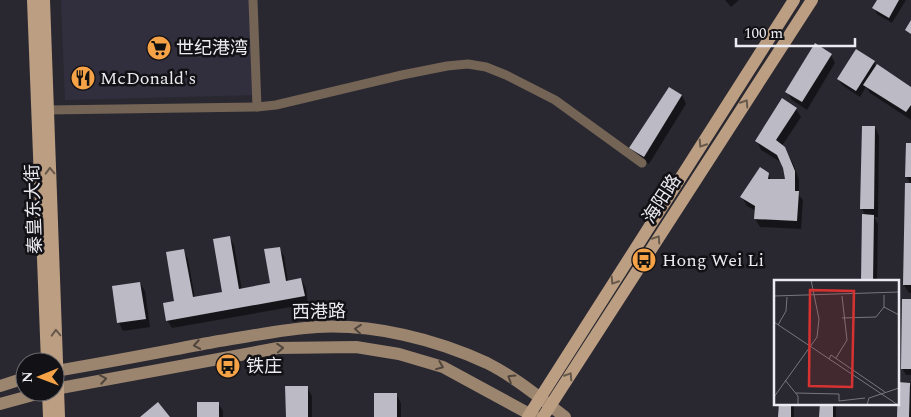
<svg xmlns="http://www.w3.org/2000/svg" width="911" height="417" viewBox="0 0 911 417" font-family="Spectral,'Noto Sans SC',serif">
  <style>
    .built { fill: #312f3d }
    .shadow { fill: #0007 }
    .building { fill: #bbbac5 }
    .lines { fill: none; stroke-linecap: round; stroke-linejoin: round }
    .street { stroke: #736456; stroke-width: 9 }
    .secondary { stroke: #9c856f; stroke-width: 12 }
    .primary { stroke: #bc9e82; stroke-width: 12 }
    .oneway { stroke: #67584c }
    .oneway2 { stroke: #50453d }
    .labels { text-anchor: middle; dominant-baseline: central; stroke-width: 5; stroke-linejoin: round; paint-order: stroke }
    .poi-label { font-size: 18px; fill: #ecebf1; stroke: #121115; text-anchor: start }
    .street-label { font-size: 18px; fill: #ecebf1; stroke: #121115 }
    .inset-road { fill: none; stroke: #77767d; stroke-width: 1 }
    .view { fill: #d73232; fill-opacity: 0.15; stroke: #d73232; stroke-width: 2.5 }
    .inset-edge { fill: none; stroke: #ecebf1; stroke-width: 2.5 }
  </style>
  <rect width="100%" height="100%" fill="#292830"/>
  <polygon class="built" points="61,0 254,0 258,95 65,100"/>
  <g class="shadow">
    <polygon points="725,0 739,0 731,7"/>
    <polygon points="879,0 906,0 892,23 877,14 874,8"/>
    <polygon points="831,55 835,63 807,110 792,100 787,92"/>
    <polygon points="874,62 876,67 911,88 911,120 870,93 866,87 860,97 842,85 838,79"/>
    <polygon points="682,95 686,104 649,164 635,156 631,148"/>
    <polygon points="796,109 801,117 782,146 793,163 799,180 799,195 803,200 801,229 760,227 755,219 756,211 747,206 742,197 768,174 771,180 786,181 782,163 761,150 757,141"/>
    <polygon points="875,127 879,136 878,217 874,217 878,224 877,281 862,281 866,216 862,209"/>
    <polygon points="911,144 911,293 909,293 904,285 911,185 906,176"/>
    <polygon points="229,237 234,245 242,290 272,284 279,248 284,256 288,281 301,279 306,288 308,304 172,328 167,320 176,302 183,250 188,259 195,298 224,293"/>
    <polygon points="140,283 145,291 150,327 123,331 119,323"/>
    <polygon points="911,301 911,375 906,375 902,368"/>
    <polygon points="909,384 911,386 911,417 898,417"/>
    <polygon points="307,387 312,396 312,417 287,417"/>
    <polygon points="396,394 401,403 401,417 375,417"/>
    <polygon points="218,403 223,411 223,417 198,417"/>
    <rect x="780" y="403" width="14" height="14"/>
    <rect x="821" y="403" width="15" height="14"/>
  </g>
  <g class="building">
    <polygon points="877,0 899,0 889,18 872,8"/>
    <polygon points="911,20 911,34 905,30"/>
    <polygon points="815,43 832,54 802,102 785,92"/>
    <polygon points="856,49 875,61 856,91 837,79"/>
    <polygon points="877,64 911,87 911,105 906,112 863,85"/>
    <polygon points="669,87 682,95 644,157 629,148"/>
    <polygon points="782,98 797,108 776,140 785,147 795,171 795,191 799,191 797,221 754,219 755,206 740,197 760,167 769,173 768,179 785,179 783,168 777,155 755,141"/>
    <polygon points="862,126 875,126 874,209 860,209"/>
    <polygon points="906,143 911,143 911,177 905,177"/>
    <polygon points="905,183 911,183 911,285 903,285"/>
    <polygon points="862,214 874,215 873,281 861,281"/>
    <polygon points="230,236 239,289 270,283 264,249 280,247 286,281 301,278 305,296 166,321 163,303 174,301 166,252 184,249 193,297 222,292 213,239"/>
    <polygon points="140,282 146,319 117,323 112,286"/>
    <polygon points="902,299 911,299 911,369 901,369"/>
    <polygon points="898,382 910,383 909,417 897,417"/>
    <polygon points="285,386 308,386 308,417 286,417"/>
    <rect x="374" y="393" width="23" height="24"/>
    <polygon points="158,402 170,417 140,417"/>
    <rect x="197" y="402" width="22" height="15"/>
    <polygon points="779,403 791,403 791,417 778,417"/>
    <polygon points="820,403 833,403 833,417 819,417"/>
  </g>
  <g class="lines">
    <g class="street">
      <polyline points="253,0 257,107"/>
      <polyline points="48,110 257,107 276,105 402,75 447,66 468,64 486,67 506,75 555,100 642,163"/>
    </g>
    <g class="secondary">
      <path d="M55 371C110 362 165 351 219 341 252 336 284 329 317 327 374 324 435 339 487 363 515 377 540 398 565 417"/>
      <polyline points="0,386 25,378"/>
      <polyline points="55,389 278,348 356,347 399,354 443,367 535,417"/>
      <polyline points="0,404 44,392"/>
    </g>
    <g class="primary">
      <polyline points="33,0 47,362"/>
      <polyline points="44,0 59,417"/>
      <polyline points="48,392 49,417"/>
      <polyline points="528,417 794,0"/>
      <polyline points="543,417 812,0"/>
    </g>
  </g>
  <defs><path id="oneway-chevron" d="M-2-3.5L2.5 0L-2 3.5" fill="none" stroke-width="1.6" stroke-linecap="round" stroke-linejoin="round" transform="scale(1.25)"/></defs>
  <g class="oneway">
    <use href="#oneway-chevron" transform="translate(745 103) rotate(-57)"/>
    <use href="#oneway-chevron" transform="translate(702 144) rotate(123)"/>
    <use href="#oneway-chevron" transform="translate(50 171) rotate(-92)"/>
    <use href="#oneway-chevron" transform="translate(657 239) rotate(-57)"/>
    <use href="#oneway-chevron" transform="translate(614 281) rotate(123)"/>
    <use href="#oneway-chevron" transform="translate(56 333) rotate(-92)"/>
    <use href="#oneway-chevron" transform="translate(569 376) rotate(-57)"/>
  </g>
  <g class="oneway2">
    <use href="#oneway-chevron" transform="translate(358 329) rotate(-175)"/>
    <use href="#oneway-chevron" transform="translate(197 345) rotate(170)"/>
    <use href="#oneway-chevron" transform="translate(280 348) rotate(-5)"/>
    <use href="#oneway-chevron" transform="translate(440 366) rotate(22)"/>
    <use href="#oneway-chevron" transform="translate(511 378) rotate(-148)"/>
    <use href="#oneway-chevron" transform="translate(103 379) rotate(-10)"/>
  </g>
  <defs>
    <symbol id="supermarket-disc" viewBox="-11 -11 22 22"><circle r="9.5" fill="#f6a247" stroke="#121115"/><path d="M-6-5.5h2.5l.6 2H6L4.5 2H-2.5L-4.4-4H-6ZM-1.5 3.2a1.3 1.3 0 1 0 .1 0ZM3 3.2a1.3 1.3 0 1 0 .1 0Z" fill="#111"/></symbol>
    <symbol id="restaurant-disc" viewBox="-11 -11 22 22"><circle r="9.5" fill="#f6a247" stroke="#121115"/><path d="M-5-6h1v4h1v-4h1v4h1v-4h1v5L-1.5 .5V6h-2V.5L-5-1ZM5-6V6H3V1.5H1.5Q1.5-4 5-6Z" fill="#111"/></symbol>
    <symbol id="bus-disc" viewBox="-11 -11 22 22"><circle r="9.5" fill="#f6a247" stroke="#121115"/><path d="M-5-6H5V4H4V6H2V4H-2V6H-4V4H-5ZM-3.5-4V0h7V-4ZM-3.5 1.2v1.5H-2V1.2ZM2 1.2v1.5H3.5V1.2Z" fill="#111"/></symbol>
  </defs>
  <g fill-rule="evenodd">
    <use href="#supermarket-disc" x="145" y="34" width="28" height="28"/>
    <use href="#restaurant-disc" x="69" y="64" width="28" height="28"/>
    <use href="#bus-disc" x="630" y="246" width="28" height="28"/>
    <use href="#bus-disc" x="214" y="352" width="28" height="28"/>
  </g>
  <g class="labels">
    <g class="poi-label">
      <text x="176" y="48">世纪港湾</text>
      <text x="100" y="78">McDonald's</text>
      <text x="662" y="260">Hong Wei Li</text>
      <text x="246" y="366">铁庄</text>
    </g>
    <g class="street-label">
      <text transform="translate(662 199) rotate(-57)">海阳路</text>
      <text transform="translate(34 209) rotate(-92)">秦皇东大街</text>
      <text transform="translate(319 312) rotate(-1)">西港路</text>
    </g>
  </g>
  <g transform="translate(774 280)">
    <rect width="125" height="125" fill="#292830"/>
    <path class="inset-road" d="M0 16 125 12M110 27 125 35M68 38 102 37 110 27V15M0 42 124 125M4 45 12 31 13 17M62 78 73 60 68 16M55 79 57 75 111 112M11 100 24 116V125M22 113 65 114V121L91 118M0 117 43 57 45 39 37 0M93 125 95 118 125 108"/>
    <path class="view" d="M36 10 80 11 78 107 35 106Z"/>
    <rect width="125" height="125" class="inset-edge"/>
  </g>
  <g transform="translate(40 377) rotate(269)"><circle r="24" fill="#121115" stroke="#69686d"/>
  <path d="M0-4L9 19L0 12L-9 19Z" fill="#f6a247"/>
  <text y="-8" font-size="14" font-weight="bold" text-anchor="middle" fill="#ecebf1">N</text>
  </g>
  <path d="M736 38v8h119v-8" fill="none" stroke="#ecebf1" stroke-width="2.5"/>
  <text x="744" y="38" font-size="15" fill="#ecebf1" stroke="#121115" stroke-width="4" paint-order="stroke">100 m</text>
</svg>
